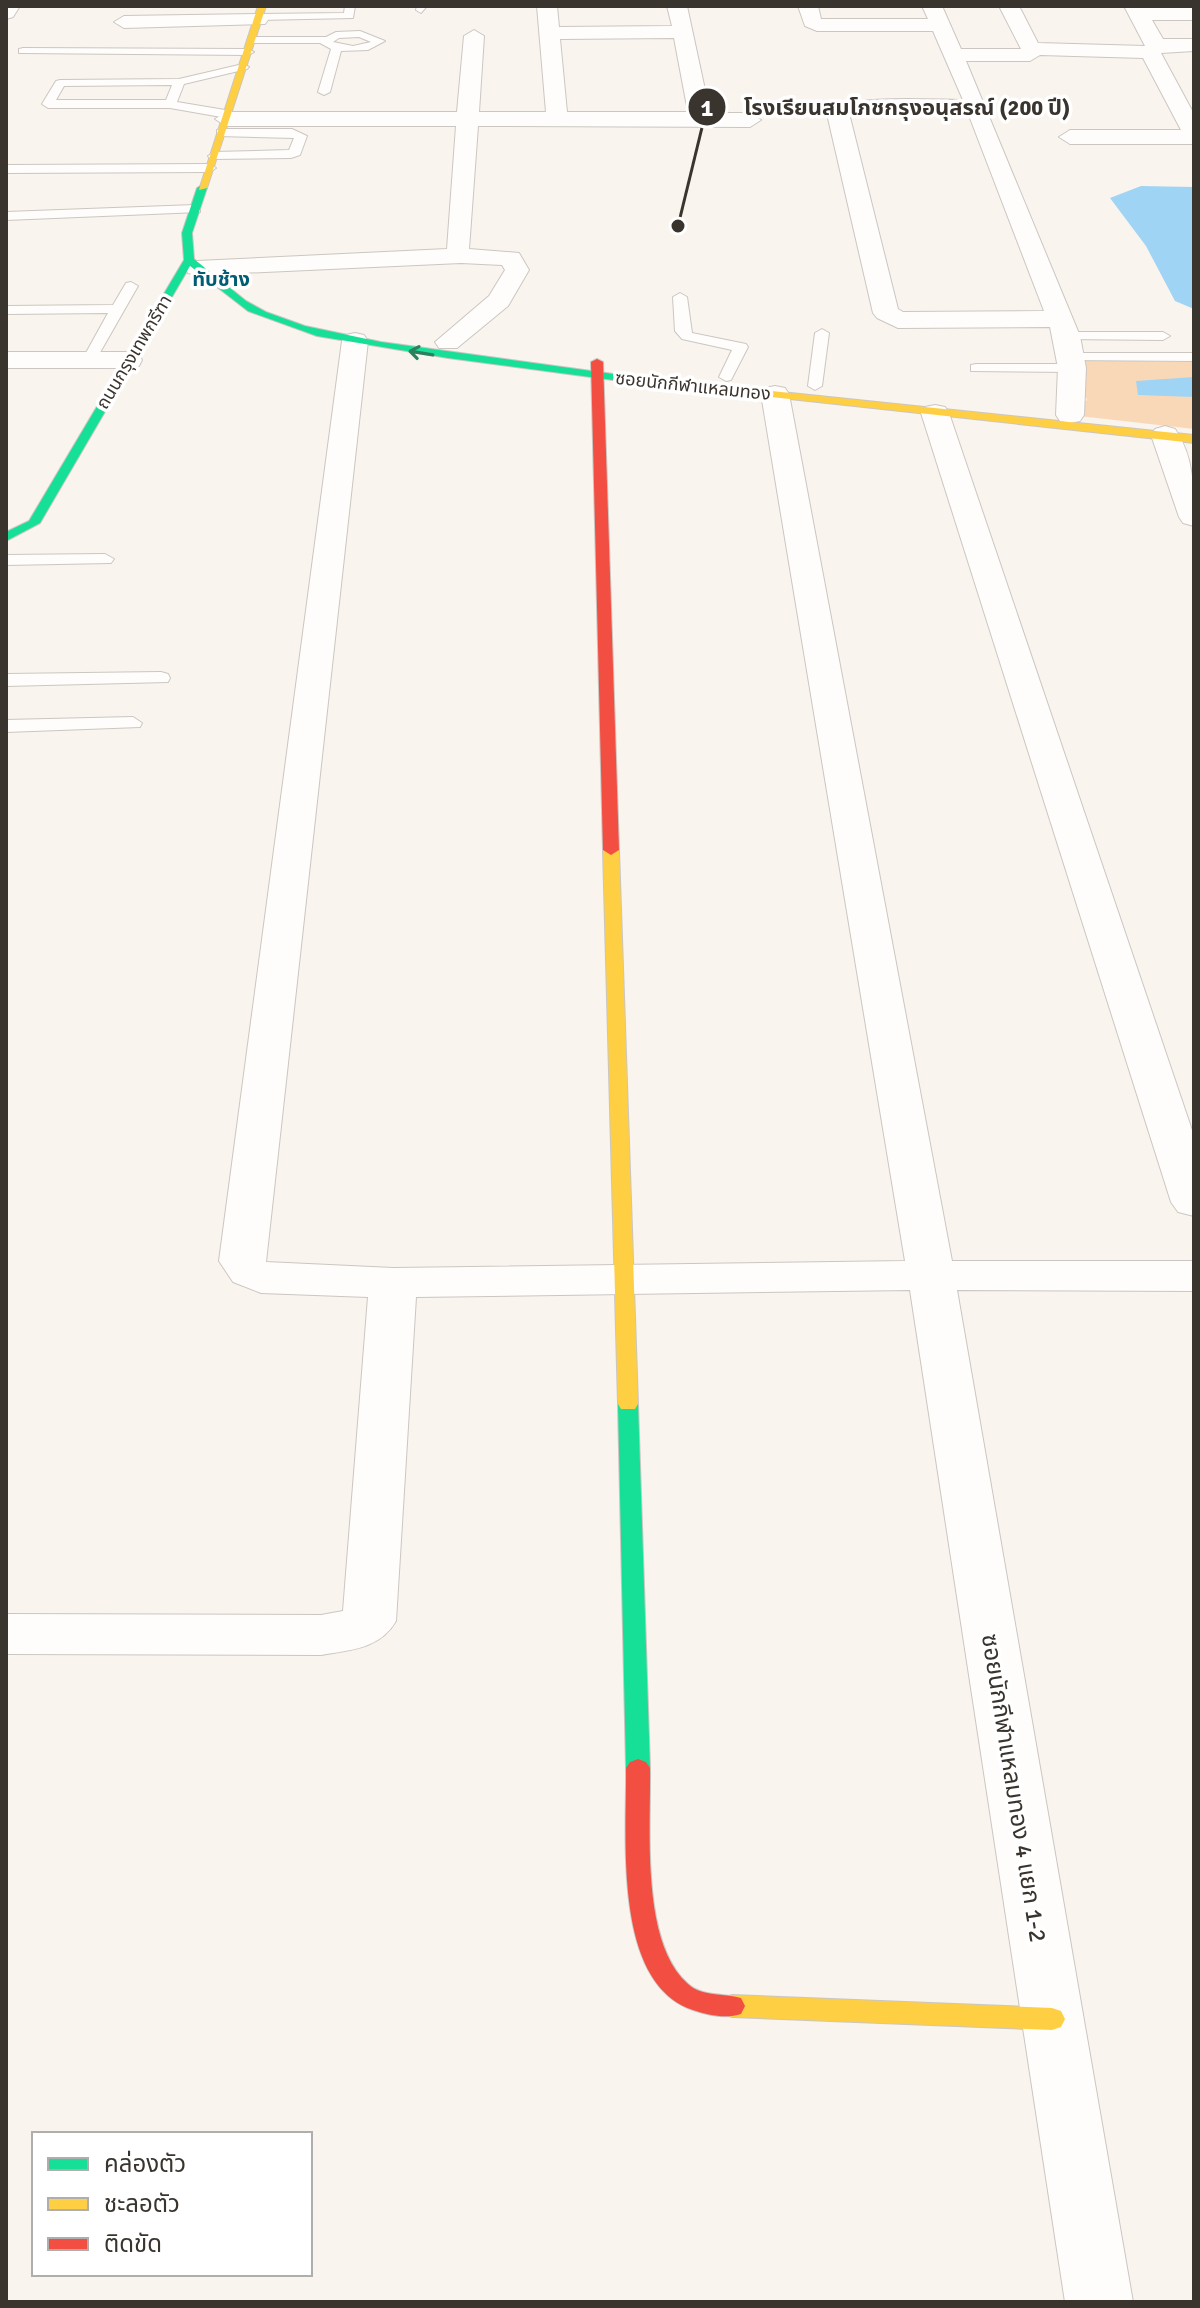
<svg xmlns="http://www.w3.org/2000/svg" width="1200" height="2308" viewBox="0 0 1200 2308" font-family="Signika,'Noto Sans Thai',sans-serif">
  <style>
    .green { fill: #f9d8b8 }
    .water { fill: #a0d4f4 }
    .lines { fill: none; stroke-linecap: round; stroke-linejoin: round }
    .lane-casing { stroke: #cbc6c1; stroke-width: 2 }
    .street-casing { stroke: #cbc6c1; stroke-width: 2 }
    .fast-casing { stroke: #cbc6c1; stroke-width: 2 }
    .slow-casing { stroke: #cbc6c1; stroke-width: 2 }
    .jam-casing { stroke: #cbc6c1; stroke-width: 2 }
    .lane { fill: #fefdfc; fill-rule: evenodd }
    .street { fill: #fefdfc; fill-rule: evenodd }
    .fast { fill: #16e098; fill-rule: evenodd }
    .slow { fill: #ffcf43; fill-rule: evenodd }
    .jam { fill: #f24e42; fill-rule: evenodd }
    .oneway { stroke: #2a815e }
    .labels { text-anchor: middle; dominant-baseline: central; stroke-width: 7; stroke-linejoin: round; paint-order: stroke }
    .far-street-label { font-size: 18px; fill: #3a342f; stroke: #fff }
    .far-quarter-label { font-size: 20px; font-weight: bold; fill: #025d72; stroke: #fff }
    .near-street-label { font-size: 24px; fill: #3a342f; stroke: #fff }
    .leader { fill: none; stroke: #3a342f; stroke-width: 3 }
    .callout-dot { fill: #3a342f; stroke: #fff; stroke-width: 3 }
    .mark-label { font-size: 24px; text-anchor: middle; font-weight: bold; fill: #fff }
    .callout-label { font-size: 22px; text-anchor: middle; font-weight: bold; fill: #3a342f; stroke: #fff; stroke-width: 7; stroke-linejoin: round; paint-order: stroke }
  </style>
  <rect width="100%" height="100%" fill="#faf4ee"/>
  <path class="green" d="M1083 360 1194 362V429L1070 415 1087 400C1082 390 1087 373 1083 360Z"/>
  <g class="water">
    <polygon points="1141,186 1194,187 1194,309 1175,301 1146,246 1110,198"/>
    <polygon points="1194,377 1194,397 1138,395 1136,381"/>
  </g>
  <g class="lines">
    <defs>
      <g id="lane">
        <polygon points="345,6 355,6 353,18 259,20 254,17 259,14 344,13"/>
        <polygon points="417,6 427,6 421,13 416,10"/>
        <path d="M360 31 385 41 368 50 341 51 330 92 324 95 318 92 331 49 320 43H252L247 40 252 37H326L336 32ZM359 37 371 42 353 46 333 42 339 38Z"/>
        <polygon points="23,48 248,49 254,52 248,55 19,53 19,49"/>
        <path d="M243 64 249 67 247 69 184 84 177 102 231 111 233 114 227 118 170 108H48L42 104 56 81 60 80 179 79ZM172 85 166 100H56L64 86Z"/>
        <polygon points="221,129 292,129 307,136 300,155 291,158 210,159 208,156 214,152 289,150 294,138 217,136 217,130"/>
        <polygon points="6,165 210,164 216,168 210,172 6,173"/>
        <polygon points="195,205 200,206 200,212 6,220 6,212"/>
        <polygon points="131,282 138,286 94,363 84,363 82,360 108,313 6,314 6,306 113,305 126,283"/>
        <polygon points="680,293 687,297 692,333 746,344 748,347 731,380 726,381 719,377 732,350 682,339 675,331 673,297"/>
        <polygon points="822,329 829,333 822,386 815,390 808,386 815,333"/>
        <polygon points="1067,332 1163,332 1170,336 1163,340 1062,339 1060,336"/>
        <polygon points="1070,353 1194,353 1194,361 1065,360 1063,357"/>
        <polygon points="976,364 1072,364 1079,368 1072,372 971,371 971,365"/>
        <polygon points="105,554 114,559 111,563 6,565 6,555"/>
        <polygon points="161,672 168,674 170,678 168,682 6,686 6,674"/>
        <polygon points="133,717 142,723 140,727 6,732 6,720"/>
      </g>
      <g id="street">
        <polygon points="6,6 20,6 13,17 6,19"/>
        <path d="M537 6H557L559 27 672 26 667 6H687L710 113H750L761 120 750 127 478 126 469 249 519 253 529 270 508 306 457 348H439L435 342 489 296 505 270 502 265 461 263 197 275 188 273 185 268 188 263 197 261 447 249 456 126H226L215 119 226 112H457L464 36 474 30 484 36 479 112H546ZM674 38 688 112H567L560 39Z"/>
        <path d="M798 6H818L821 19H928L922 6H942L961 49H1021L999 6H1019L1038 43 1145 46 1124 6 1194 8V20H1152L1163 39H1194V51L1161 53 1194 114V144H1070L1059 137 1070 130H1181L1143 58 1040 55 1030 61H966L1080 336 1086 368 1084 415 1080 421 1070 423 1060 421 1056 415 1058 368 1050 327 898 328 877 318 873 313 827 114C844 93 935 100 963 100L933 31H817L805 26ZM968 113 1044 311 903 312 898 309 850 117 859 114Z"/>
        <polygon points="258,14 265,16 268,20 265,24 124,28 114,22 124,16"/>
        <path d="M355 333 364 335 368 341 266 1262 393 1268 905 1261 761 394 765 388 775 386 785 388 789 394 952 1261H1194V1291L957 1290 1133 2302H1065L910 1290 416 1297 396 1621C380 1649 350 1650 321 1655L6 1654V1614L321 1615 343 1611 368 1297 261 1293 233 1282 219 1261 342 341 346 335Z"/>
        <polygon points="6,352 129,352 139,354 142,360 139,366 129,368 6,368"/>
        <polygon points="935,405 945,407 949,413 1194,1136 1194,1216 1178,1212 1171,1202 921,413 925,407"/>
        <path d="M1165 426 1175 429C1195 458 1194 492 1194 526L1183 523 1179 517 1151 435 1155 429Z"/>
      </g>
      <g id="fast">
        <polygon points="202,185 207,188 192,233 194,259 246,301 266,312 305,326 381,342 628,376 634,379 628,382 448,358 317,336 248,311 190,266 40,523 6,541 6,532 29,521 184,260 182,233 197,188"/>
        <polygon points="628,1397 635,1399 638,1404 650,1768 646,1774 638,1777 630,1774 626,1768 618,1404 621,1399"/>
      </g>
      <g id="slow">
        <polygon points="258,6 266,6 207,188 199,190"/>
        <polygon points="628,376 1194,435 1194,443 624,381 622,379"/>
        <polygon points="611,845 619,850 638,1404 635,1409 621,1409 618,1404 603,850"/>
        <polygon points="732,1995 1052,2008 1061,2011 1065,2019 1061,2027 1052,2030 732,2017 723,2014 719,2006 723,1998"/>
      </g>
      <g id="jam">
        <polygon points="597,359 603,362 619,850 611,855 603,850 591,362"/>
        <path d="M638 1759 646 1762 650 1768C651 1827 640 1942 688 1984 702 1997 724 1993 741 1998L745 2006 741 2014C726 2019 708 2015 693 2010 612 1983 627 1836 626 1768L630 1762Z"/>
      </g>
    </defs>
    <use href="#lane" class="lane-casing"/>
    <use href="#street" class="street-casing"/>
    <use href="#fast" class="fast-casing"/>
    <use href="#slow" class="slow-casing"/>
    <use href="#jam" class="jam-casing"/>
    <use href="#lane" class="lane"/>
    <use href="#street" class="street"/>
    <use href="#fast" class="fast"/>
    <use href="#slow" class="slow"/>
    <use href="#jam" class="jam"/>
  </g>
  <defs><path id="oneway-shaft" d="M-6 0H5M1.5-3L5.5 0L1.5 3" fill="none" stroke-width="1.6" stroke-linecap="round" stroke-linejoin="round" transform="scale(2)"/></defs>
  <use class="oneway" href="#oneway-shaft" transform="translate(421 353) rotate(-171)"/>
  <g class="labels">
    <g class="far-street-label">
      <text transform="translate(134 352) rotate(-59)">ถนนกรุงเทพกรีฑา</text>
      <text transform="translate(693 386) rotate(6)">ซอยนักกีฬาแหลมทอง</text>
    </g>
    <g class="far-quarter-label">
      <text x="221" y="279">ทับช้าง</text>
    </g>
    <g class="near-street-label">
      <text transform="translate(1014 1788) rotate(81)">ซอยนักกีฬาแหลมทอง 4 แยก 1-2</text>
    </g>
  </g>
  <path class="leader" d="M678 226L707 107"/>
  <g class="callout-dot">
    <circle cx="678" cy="226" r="8"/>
    <circle cx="707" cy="107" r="20"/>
  </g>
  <g class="mark-label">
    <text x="707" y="116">1</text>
  </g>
  <g class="callout-label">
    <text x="907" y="115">โรงเรียนสมโภชกรุงอนุสรณ์ (200 ปี)</text>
  </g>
  <rect width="1200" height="2308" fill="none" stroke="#3a342f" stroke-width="16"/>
  <rect x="32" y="2132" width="280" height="144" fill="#ffffff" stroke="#b0aeac" stroke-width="2"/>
  <rect x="48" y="2158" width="40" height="12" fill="#16e098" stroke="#b0aeac" stroke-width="2"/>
  <text x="104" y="2172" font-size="24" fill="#3a342f">คล่องตัว</text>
  <rect x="48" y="2198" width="40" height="12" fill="#ffcf43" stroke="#b0aeac" stroke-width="2"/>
  <text x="104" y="2212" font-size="24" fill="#3a342f">ชะลอตัว</text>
  <rect x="48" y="2238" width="40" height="12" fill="#f24e42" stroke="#b0aeac" stroke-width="2"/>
  <text x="104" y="2252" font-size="24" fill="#3a342f">ติดขัด</text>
</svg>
